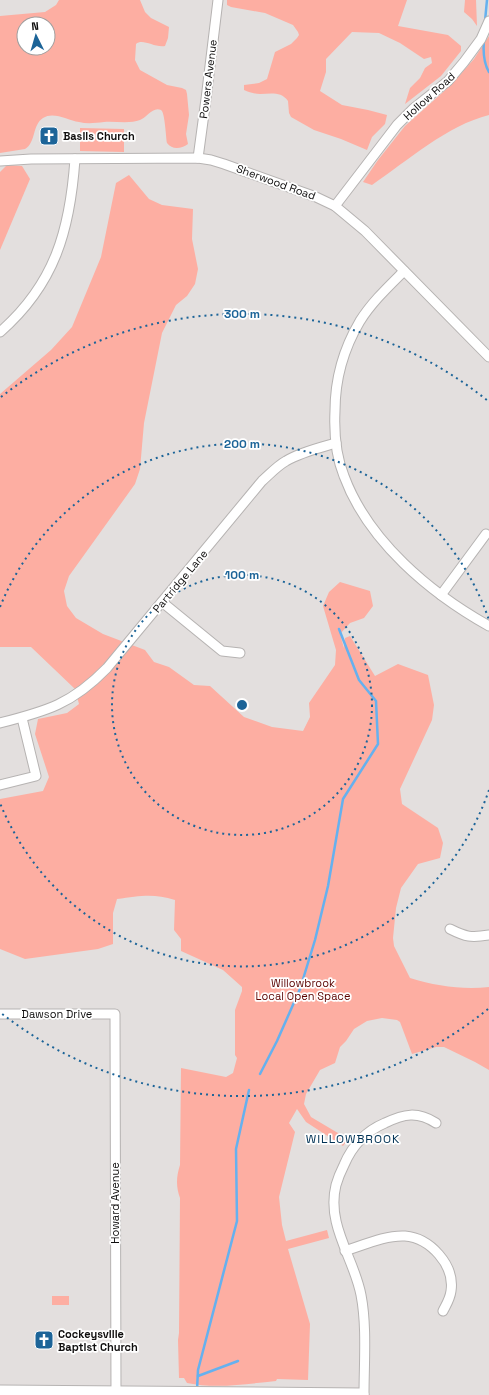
<svg xmlns="http://www.w3.org/2000/svg" width="489" height="1395" viewBox="0 0 489 1395" font-family="'Space Grotesk',sans-serif">
  <style>
    .green { fill: #fdaea2; fill-rule: evenodd }
    .lines { fill: none; stroke-linecap: round; stroke-linejoin: round }
    .stream { stroke: #65b1ef; stroke-width: 2.5 }
    .street-casing { stroke: #b6b3b2; stroke-width: 11 }
    .secondary-casing { stroke: #b6b3b2; stroke-width: 15 }
    .street { stroke: #fff; stroke-width: 9 }
    .secondary { stroke: #fff; stroke-width: 13 }
    .ring { fill: none; stroke: #1c6498; stroke-width: 2; stroke-dasharray: 2 4 }
    .labels { text-anchor: middle; dominant-baseline: central; stroke-width: 3.5; stroke-linejoin: round; paint-order: stroke }
    .street-label { font-size: 11px; fill: #0f0e0e; stroke: #fff }
    .poi-label { font-size: 11px; font-weight: bold; fill: #0f0e0e; stroke: #fff; text-anchor: start }
    .park-label { font-size: 11px; fill: #5d0604; stroke: #fff }
    .neighbourhood-label { font-size: 12px; letter-spacing: 1px; fill: #003255; stroke: #fff }
    .centre { fill: #1c6498; stroke: #fff; stroke-width: 2 }
    .ring-label { font-size: 12px; text-anchor: middle; font-weight: bold; fill: #1c6498; stroke: #fff; stroke-width: 3.5; stroke-linejoin: round; paint-order: stroke }
  </style>
  <rect width="100%" height="100%" fill="#e3dfde"/>
  <g class="green">
    <path d="M59 0H140L145 12 151 18 169 27 168 38 165 46C154 48 143 38 136 44L135 60 140 70 167 85 182 88 186 90 187 94 189 115 186 134 188 144C181 149 172 150 167 143 166 138 165 112 161 110 153 106 146 118 140 120 130 124 115 121 104 122 95 123 87 124 79 122 68 120 53 111 43 118 32 125 36 143 25 149L0 153V16L45 12 56 5ZM24 24H48V48H24Z"/>
    <path d="M227 0H407L398 26 448 35 461 46V51L441 76 405 104 410 88 420 78 425 68 432 63 431 57 424 59 400 43 379 33 352 32 326 59V72L320 91 342 105 368 110 387 115 385 124 372 137 367 150 341 139 314 130 291 117 289 113 288 101C281 91 270 94 260 94 254 94 249 92 244 90V85L259 83 267 79 275 52 291 44 297 38 299 35 298 32 293 25 265 13 231 7 227 5Z"/>
    <polygon points="465,0 476,0 477,26 472,19 464,12"/>
    <path d="M489 36V115C448 125 407 161 372 185L363 182 378 160 405 126 451 85 474 59Z"/>
    <polygon points="80,128 124,129 124,152 80,151"/>
    <polygon points="7,165 22,166 30,179 0,250 0,172"/>
    <path d="M129 175 149 199 162 205 193 209 192 239 198 269 195 284 187 296 176 305 162 333 144 423 140 469 135 484 69 576 64 591 67 606 76 618 103 634 145 650 154 662 169 667 194 685 210 686 244 717 272 727 303 731 310 717 309 703 335 665 336 650 323 606 329 592 340 582 370 591 373 606 364 618 350 623 340 634 344 648 345 638 350 636 375 676 398 664 428 675 434 705 432 720 400 789 402 804 438 828 443 843 440 858 418 864 401 888 396 908 393 938 394 946 410 978C436 986 463 990 489 987V1070L475 1062 444 1047H436L412 1054 400 1022 397 1020 382 1018 367 1021 354 1029 346 1041 340 1047 335 1063 320 1070 306 1094 304 1104 311 1117 348 1139 343 1146 306 1122 297 1109 289 1123 295 1132 279 1197 282 1225 286 1241 327 1230 329 1238 288 1249 310 1324 308 1380 277 1379 276 1381C246 1384 216 1389 187 1383L184 1378H179L178 1340 179 1333 180 1198C176 1187 176 1177 180 1165L181 1068 226 1077 233 1073 237 1058 235 1055V1010L242 991V987L223 970 181 951V939L174 930 175 900C153 893 140 896 117 899L113 913V944L98 949 25 959 0 949V799L43 791 49 777 35 734 38 719 67 713 79 704 75 689 31 647H0V394L51 350 72 327 101 257 116 183Z"/>
    <rect x="52" y="1296" width="17" height="9"/>
  </g>
  <g class="lines">
    <g class="stream">
      <polyline points="485,21 487,0"/>
      <path d="M484 40C483 51 483 62 489 72"/>
      <polyline points="260,1074 277,1041 300,989 315,940 328,886 343,799 378,744 376,701 359,680 339,629"/>
      <polyline points="198,1376 238,1361"/>
      <polyline points="197,1390 198,1370 237,1221 236,1149 249,1090"/>
    </g>
    <defs>
      <g id="street">
        <polyline points="198,158 206,99 218,0"/>
        <polyline points="0,161 31,159 198,158 211,160 224,164 316,197 335,206 365,231 489,357"/>
        <polyline points="335,206 397,125 414,108 448,81 464,62 481,39 489,21"/>
        <path d="M404 271C388 287 372 302 360 321 344 348 335 380 335 411 334 432 336 456 344 476 368 541 430 593 489 626"/>
        <path d="M0 332C55 284 70 230 75 159"/>
        <polyline points="441,595 486,534"/>
        <polyline points="162,602 222,651 240,653"/>
        <path d="M0 723C47 711 72 704 107 668L262 481C270 474 277 466 286 461 301 452 319 448 336 443"/>
        <polyline points="0,785 36,776 22,718"/>
        <path d="M450 929C466 937 471 938 489 935"/>
        <polyline points="0,1014 115,1014 116,1392"/>
        <path d="M345 1251C364 1245 385 1235 405 1236 430 1238 455 1265 451 1291 450 1299 446 1305 443 1311"/>
        <path d="M364 1395C364 1363 367 1326 361 1295 354 1258 326 1225 336 1185 338 1178 341 1171 344 1165 352 1146 366 1131 385 1123 404 1114 417 1111 436 1123"/>
      </g>
      <polyline id="secondary" points="0,1392 362,1395"/>
    </defs>
    <use href="#street" class="street-casing"/>
    <use href="#secondary" class="secondary-casing"/>
    <use href="#street" class="street"/>
    <use href="#secondary" class="secondary"/>
  </g>
  <g class="ring">
    <circle cx="242" cy="705" r="130"/>
    <path d="M489 790A261 261 0 0 1 0 803M0 607A261 261 0 0 1 489 620"/>
    <path d="M488 1009A391 391 0 0 1 1 1013M1 397A391 391 0 0 1 488 401"/>
  </g>
  <defs>
    <symbol id="church-square" viewBox="-11 -11 22 22"><rect x="-9" y="-9" width="18" height="18" rx="4" fill="#1c6498" stroke="#fff"/><path d="M-1.2-6h2.4v3.5h3.3v2.4h-3.3V6h-2.4V-.1h-3.3v-2.4h3.3Z" fill="#fff"/></symbol>
  </defs>
  <g fill-rule="evenodd">
    <use href="#church-square" x="38" y="125" width="22" height="22"/>
    <use href="#church-square" x="33" y="1329" width="22" height="22"/>
  </g>
  <g class="labels">
    <g class="street-label">
      <text transform="translate(208 79) rotate(-83)">Powers Avenue</text>
      <text transform="translate(429 96) rotate(-42)">Hollow Road</text>
      <text transform="translate(276 182) rotate(20)">Sherwood Road</text>
      <text transform="translate(180 581) rotate(-50)">Partridge Lane</text>
      <text x="57" y="1014">Dawson Drive</text>
      <text transform="translate(115 1203) rotate(-90)">Howard Avenue</text>
    </g>
    <g class="poi-label">
      <text x="63" y="136">Basils Church</text>
      <text x="58" y="1334">Cockeysville<tspan x="58" dy="13">Baptist Church</tspan></text>
    </g>
    <g class="park-label">
      <text x="303" y="983">Willowbrook<tspan x="303" dy="13">Local Open Space</tspan></text>
    </g>
    <g class="neighbourhood-label">
      <text x="353" y="1139">WILLOWBROOK</text>
    </g>
  </g>
  <circle cx="242" cy="705" r="6" class="centre"/>
  <g class="ring-label">
    <text x="242" y="318">300 m</text>
    <text x="242" y="448">200 m</text>
    <text x="242" y="579">100 m</text>
  </g>
  <g transform="translate(36 36) rotate(355)"><circle r="19" fill="#ffffff" stroke="#9f9f9f"/>
  <path d="M0-3L7 15L0 10L-7 15Z" fill="#1c6498"/>
  <text y="-6" font-size="11" font-weight="bold" text-anchor="middle" fill="#0f0e0e">N</text>
  </g>
</svg>
